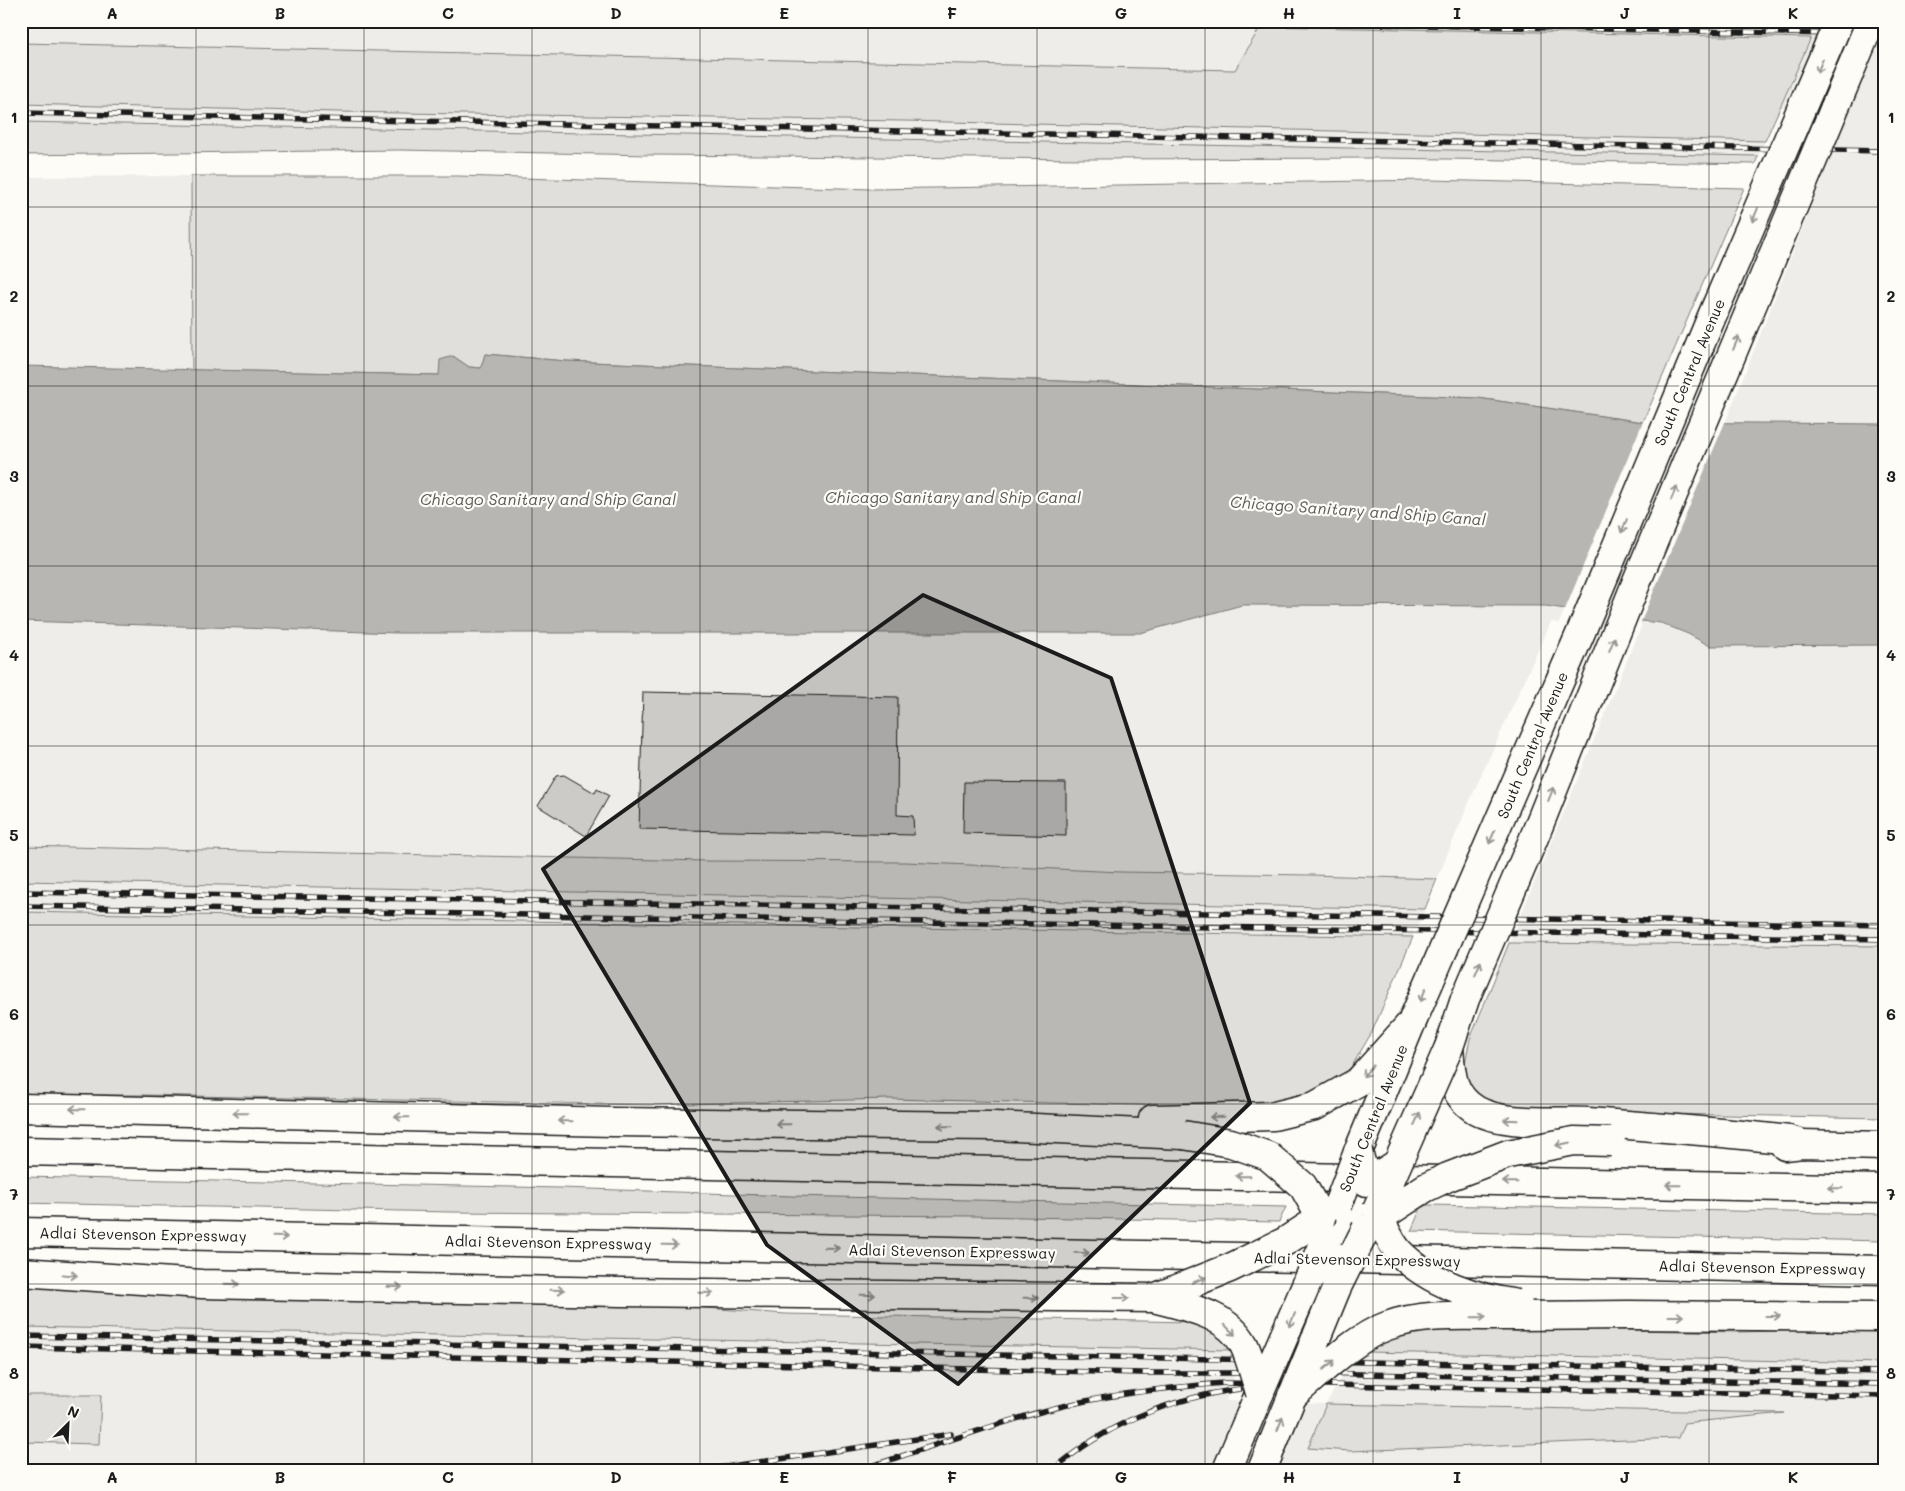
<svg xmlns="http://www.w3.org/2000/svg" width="1905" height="1491" viewBox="0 0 1905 1491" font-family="Mali,sans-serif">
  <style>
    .built { fill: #eeede9 }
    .green { fill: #e0dfdb; stroke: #7e7e7c }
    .water { fill: #b7b6b2; stroke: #797876 }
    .pier { fill: #fdfcf7 }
    .building { fill: #cccbc8; stroke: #1c1c1c }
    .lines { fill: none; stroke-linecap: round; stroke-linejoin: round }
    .secondary-casing { stroke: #1c1c1c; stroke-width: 31 }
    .motorway-casing { stroke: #1c1c1c; stroke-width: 31 }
    .secondary { stroke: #fdfcf7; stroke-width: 28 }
    .motorway { stroke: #fdfcf7; stroke-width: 28 }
    .rail-casing { stroke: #1c1c1c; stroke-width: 5.5 }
    .rail { stroke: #fdfcf7; stroke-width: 4; stroke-dasharray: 11; stroke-linecap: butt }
    .secondary-bridge-casing { stroke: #1c1c1c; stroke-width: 31; stroke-linecap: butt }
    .motorway-bridge-casing { stroke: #1c1c1c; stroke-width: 31; stroke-linecap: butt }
    .secondary-bridge { stroke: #fdfcf7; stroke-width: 28 }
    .motorway-bridge { stroke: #fdfcf7; stroke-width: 28 }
    .oneway { stroke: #989794 }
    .marked { fill: #1c1c1c; fill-opacity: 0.2; stroke: #1c1c1c; stroke-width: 4; stroke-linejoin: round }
    .grid { fill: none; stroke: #1c1c1c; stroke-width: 1; stroke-opacity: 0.55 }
    .labels { text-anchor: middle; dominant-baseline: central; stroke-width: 4.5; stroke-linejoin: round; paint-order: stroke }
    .street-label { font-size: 15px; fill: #1c1c1c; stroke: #fdfcf7 }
    .water-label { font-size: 16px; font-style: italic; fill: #5a5a58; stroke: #fdfcf7 }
    .neatline { fill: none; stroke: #1c1c1c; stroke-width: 2 }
    .grid-label { font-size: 16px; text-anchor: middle; font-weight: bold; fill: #1c1c1c }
  </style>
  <rect width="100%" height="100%" fill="#fdfcf7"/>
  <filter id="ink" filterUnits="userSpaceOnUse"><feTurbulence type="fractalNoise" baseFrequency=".02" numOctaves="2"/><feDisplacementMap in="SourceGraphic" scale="10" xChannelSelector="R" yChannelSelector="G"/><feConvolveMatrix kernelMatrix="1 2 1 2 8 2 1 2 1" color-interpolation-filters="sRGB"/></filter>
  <g filter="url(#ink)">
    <g class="built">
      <polygon points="21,21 1884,21 1884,424 1725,423 1850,109 21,70"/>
      <polygon points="21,104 338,112 904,121 1765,141 1758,156 21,122"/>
      <polygon points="191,176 192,370 21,366 21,177"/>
      <polygon points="1242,605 1546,606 1565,609 1559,623 1551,622 1470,800 1437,879 1311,875 1121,872 905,862 707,861 21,846 21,621 398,633 1140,633"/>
      <polygon points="1641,621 1661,623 1688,634 1710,646 1884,645 1884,946 1509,943 1642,625 1640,624"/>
      <polygon points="21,881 703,894 1425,909 1413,937 21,912"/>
      <polygon points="21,1327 1230,1350 1235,1368 1234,1378 1226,1401 1326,1404 1342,1376 1353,1363 1367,1352 1884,1363 1884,1470 21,1470 21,1442 99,1444 101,1396 21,1395"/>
    </g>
    <g class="green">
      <polygon points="1261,26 1811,38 1765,141 904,121 338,112 21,104 21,43 1235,70"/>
      <polygon points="21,122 1758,156 1755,164 1383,158 1090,159 652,155 399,150 21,155"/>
      <polygon points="191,176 458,176 871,189 1430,180 1744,188 1643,422 1478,398 566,361 485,354 481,368 469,367 453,356 440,375 192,370"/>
      <polygon points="21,846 707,861 905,862 1121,872 1311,875 1437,879 1425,909 21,881"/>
      <polygon points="21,912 1413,937 1372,1032 1352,1066 1341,1077 1325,1087 1282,1104 1183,1106 890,1099 648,1105 143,1095 21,1095"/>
      <polygon points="1509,943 1884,946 1884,1118 1506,1111 1486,1103 1469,1087 1464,1068 1470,1039"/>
      <polygon points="21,1177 561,1188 792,1196 1286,1207 1279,1222 971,1216 450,1212 21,1203"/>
      <polygon points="1428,1205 1884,1214 1884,1241 1411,1231 1421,1208"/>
      <polygon points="21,1284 584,1299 786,1314 1193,1322 1220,1335 1230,1350 21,1327"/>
      <polygon points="1516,1328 1740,1332 1884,1328 1884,1363 1367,1352 1379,1344 1414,1330"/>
      <polygon points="21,1395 101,1395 99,1444 21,1442"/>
      <polygon points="1326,1404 1784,1413 1684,1423 1678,1438 1350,1451 1308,1448"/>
    </g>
    <polygon class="water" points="485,354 566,361 1478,398 1643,422 1884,424 1884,645 1710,646 1688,634 1661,623 1641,621 1546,606 1242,605 1140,633 398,633 21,621 21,366 439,375 440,360 453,356 469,367 481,368"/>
    <polygon class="pier" points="1644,419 1726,420 1640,624 1564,612"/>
    <g class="building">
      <polygon points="643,692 898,697 897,815 913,816 914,835 639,829"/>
      <polygon points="564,775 595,793 597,789 609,796 586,836 538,806 556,776"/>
      <polygon points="964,782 1066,783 1066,836 963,833"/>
    </g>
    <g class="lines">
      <defs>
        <g id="secondary">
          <polyline points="1358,1152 1410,1026"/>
          <polyline points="1227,1470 1260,1392"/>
        </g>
        <g id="motorway">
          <path d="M1449 1047C1451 1073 1451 1095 1476 1110 1504 1126 1555 1120 1588 1122 1656 1127 1722 1132 1789 1140L1802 1144"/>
          <polyline points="21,1108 613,1122 994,1126 1183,1135"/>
          <polyline points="1153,1119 1274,1116 1315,1106 1358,1082 1412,1022"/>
          <polyline points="1785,1146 1802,1144 1884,1146"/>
          <polyline points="21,1151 1884,1189"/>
          <polyline points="21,1232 1884,1270"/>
          <polyline points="21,1272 202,1284 622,1292 1154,1298"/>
          <polyline points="1517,1316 1628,1315 1884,1317"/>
        </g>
      </defs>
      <use href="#secondary" class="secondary-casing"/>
      <use href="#motorway" class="motorway-casing"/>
      <use href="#secondary" class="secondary"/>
      <use href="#motorway" class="motorway"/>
      <defs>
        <g id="rail">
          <polyline points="1217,21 1884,35"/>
          <polyline points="21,113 1884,151"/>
          <polyline points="21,892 1884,925"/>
          <polyline points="21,906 1884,939"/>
          <polyline points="21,1336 1884,1372"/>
          <polyline points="21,1347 1142,1373 1308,1373 1884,1384"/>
          <polyline points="704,1470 951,1434"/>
          <path d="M859 1470C919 1451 979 1429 1040 1412 1100 1395 1163 1388 1225 1383L1884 1396"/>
          <path d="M1053 1470C1106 1424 1171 1398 1240 1389"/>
        </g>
      </defs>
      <use href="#rail" class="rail-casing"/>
      <use href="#rail" class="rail"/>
      <defs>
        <g id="secondary-bridge">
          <polyline points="1412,1022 1581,632 1712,316 1839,21"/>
          <polyline points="1338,1205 1358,1152"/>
          <polyline points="1377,1210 1449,1047 1465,999 1533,840 1639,576 1871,21"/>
          <polyline points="1260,1392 1327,1237"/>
          <polyline points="1262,1470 1337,1287 1366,1229"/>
        </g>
        <g id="motorway-bridge">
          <polyline points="1358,1152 1367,1182 1397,1164"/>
          <polyline points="1334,1256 1337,1287"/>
          <polyline points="1312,1276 1334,1256"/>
          <polyline points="1154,1298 1230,1268 1286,1241 1321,1218 1303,1186 1268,1156 1231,1143 1183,1135"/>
          <path d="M1154 1298C1185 1307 1227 1313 1244 1345 1250 1357 1255 1379 1260 1392"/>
          <path d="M1518 1304C1476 1298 1429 1283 1399 1252 1391 1243 1385 1229 1379 1218L1425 1188 1448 1177 1508 1154 1574 1141 1611 1142"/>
          <path d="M1292 1396C1318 1374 1356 1337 1387 1326 1428 1311 1475 1317 1517 1316"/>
        </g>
      </defs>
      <use href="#secondary-bridge" class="secondary-bridge-casing"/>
      <use href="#motorway-bridge" class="motorway-bridge-casing"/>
      <use href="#secondary-bridge" class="secondary-bridge"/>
      <use href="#motorway-bridge" class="motorway-bridge"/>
    </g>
    <defs><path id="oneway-shaft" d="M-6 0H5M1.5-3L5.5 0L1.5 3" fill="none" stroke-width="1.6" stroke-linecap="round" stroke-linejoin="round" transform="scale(1.25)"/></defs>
    <g class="oneway">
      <use href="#oneway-shaft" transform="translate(1820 66) rotate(113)"/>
      <use href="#oneway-shaft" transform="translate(1755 215) rotate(113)"/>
      <use href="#oneway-shaft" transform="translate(1736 343) rotate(-67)"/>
      <use href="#oneway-shaft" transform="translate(1674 493) rotate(-67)"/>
      <use href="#oneway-shaft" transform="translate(1624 526) rotate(113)"/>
      <use href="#oneway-shaft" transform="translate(1612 644) rotate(-68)"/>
      <use href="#oneway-shaft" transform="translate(1551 794) rotate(-68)"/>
      <use href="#oneway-shaft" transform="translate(1492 837) rotate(113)"/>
      <use href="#oneway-shaft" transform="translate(1478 968) rotate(-67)"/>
      <use href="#oneway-shaft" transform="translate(1423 995) rotate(114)"/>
      <use href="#oneway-shaft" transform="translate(1368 1071) rotate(131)"/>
      <use href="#oneway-shaft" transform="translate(77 1109) rotate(-179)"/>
      <use href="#oneway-shaft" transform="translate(240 1113) rotate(-179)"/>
      <use href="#oneway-shaft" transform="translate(402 1117) rotate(-179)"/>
      <use href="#oneway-shaft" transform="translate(1217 1117) rotate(179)"/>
      <use href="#oneway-shaft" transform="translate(1417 1119) rotate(-66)"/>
      <use href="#oneway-shaft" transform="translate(1511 1120) rotate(-178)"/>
      <use href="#oneway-shaft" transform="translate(565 1121) rotate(-179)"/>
      <use href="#oneway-shaft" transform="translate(783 1124) rotate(-179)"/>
      <use href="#oneway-shaft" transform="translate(945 1126) rotate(-179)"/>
      <use href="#oneway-shaft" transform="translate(1563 1144) rotate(169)"/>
      <use href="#oneway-shaft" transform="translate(1243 1176) rotate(-179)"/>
      <use href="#oneway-shaft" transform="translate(1510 1182) rotate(-179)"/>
      <use href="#oneway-shaft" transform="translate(1673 1185) rotate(-179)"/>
      <use href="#oneway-shaft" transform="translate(1835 1188) rotate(-179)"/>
      <use href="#oneway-shaft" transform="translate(280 1237) rotate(1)"/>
      <use href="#oneway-shaft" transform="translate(670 1245) rotate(1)"/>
      <use href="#oneway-shaft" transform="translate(832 1248) rotate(1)"/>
      <use href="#oneway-shaft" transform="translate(1082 1253) rotate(1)"/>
      <use href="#oneway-shaft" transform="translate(70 1275) rotate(4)"/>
      <use href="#oneway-shaft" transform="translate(1199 1280) rotate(-22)"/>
      <use href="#oneway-shaft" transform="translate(232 1284) rotate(1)"/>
      <use href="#oneway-shaft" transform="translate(395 1287) rotate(1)"/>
      <use href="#oneway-shaft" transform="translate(557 1290) rotate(1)"/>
      <use href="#oneway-shaft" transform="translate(706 1293) rotate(1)"/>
      <use href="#oneway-shaft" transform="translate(868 1295) rotate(1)"/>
      <use href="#oneway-shaft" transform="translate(1031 1298) rotate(1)"/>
      <use href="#oneway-shaft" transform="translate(1122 1298)"/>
      <use href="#oneway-shaft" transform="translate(1676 1316)"/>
      <use href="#oneway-shaft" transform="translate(1773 1316)"/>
      <use href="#oneway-shaft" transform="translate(1479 1317) rotate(-1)"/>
      <use href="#oneway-shaft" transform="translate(1292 1320) rotate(114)"/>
      <use href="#oneway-shaft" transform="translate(1230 1330) rotate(45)"/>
      <use href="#oneway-shaft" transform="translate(1329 1365) rotate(-40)"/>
      <use href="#oneway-shaft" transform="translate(1280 1424) rotate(-68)"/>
    </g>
  </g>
  <path class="marked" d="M923 595 1111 678 1250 1103 958 1384 767 1245 543 869Z"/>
  <path class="grid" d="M196 21V1470M364 21V1470M532 21V1470M700 21V1470M868 21V1470M1037 21V1470M1205 21V1470M1373 21V1470M1541 21V1470M1709 21V1470M21 207H1884M21 386H1884M21 566H1884M21 746H1884M21 925H1884M21 1104H1884M21 1284H1884"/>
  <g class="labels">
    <g class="street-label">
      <text transform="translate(1689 372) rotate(-67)">South Central Avenue</text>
      <text transform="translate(1532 745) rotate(-67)">South Central Avenue</text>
      <text transform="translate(1373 1118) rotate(-68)">South Central Avenue</text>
      <text transform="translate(143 1234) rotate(1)">Adlai Stevenson Expressway</text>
      <text transform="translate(548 1242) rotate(1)">Adlai Stevenson Expressway</text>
      <text transform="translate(952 1251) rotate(1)">Adlai Stevenson Expressway</text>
      <text transform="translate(1357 1259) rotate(1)">Adlai Stevenson Expressway</text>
      <text transform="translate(1762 1267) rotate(1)">Adlai Stevenson Expressway</text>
    </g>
    <g class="water-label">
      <text x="953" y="496">Chicago Sanitary and Ship Canal</text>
      <text x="548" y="498">Chicago Sanitary and Ship Canal</text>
      <text transform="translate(1358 510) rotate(4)">Chicago Sanitary and Ship Canal</text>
    </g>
  </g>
  <rect width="1905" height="1491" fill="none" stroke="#fdfcf7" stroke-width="55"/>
  <g transform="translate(68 1424) rotate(24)" stroke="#fdfcf7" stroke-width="4" paint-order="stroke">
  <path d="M0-4L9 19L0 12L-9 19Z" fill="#1c1c1c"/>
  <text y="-8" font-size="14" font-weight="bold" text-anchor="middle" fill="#1c1c1c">N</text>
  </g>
  <rect x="28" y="28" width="1850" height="1436" class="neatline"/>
  <g class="grid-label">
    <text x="112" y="19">A</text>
    <text x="280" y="19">B</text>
    <text x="448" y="19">C</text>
    <text x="616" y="19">D</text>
    <text x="784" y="19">E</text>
    <text x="952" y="19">F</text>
    <text x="1121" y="19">G</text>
    <text x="1289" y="19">H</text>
    <text x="1457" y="19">I</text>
    <text x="1625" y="19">J</text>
    <text x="1793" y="19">K</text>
    <text x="14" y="123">1</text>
    <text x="1891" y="123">1</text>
    <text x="14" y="302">2</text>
    <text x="1891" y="302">2</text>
    <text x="14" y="482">3</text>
    <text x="1891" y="482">3</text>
    <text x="14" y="661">4</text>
    <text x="1891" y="661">4</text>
    <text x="14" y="841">5</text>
    <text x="1891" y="841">5</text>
    <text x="14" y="1020">6</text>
    <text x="1891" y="1020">6</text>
    <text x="14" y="1200">7</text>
    <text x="1891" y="1200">7</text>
    <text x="14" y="1379">8</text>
    <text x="1891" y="1379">8</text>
    <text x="112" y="1483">A</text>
    <text x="280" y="1483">B</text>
    <text x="448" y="1483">C</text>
    <text x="616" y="1483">D</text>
    <text x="784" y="1483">E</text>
    <text x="952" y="1483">F</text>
    <text x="1121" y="1483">G</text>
    <text x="1289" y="1483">H</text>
    <text x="1457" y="1483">I</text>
    <text x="1625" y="1483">J</text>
    <text x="1793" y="1483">K</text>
  </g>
</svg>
